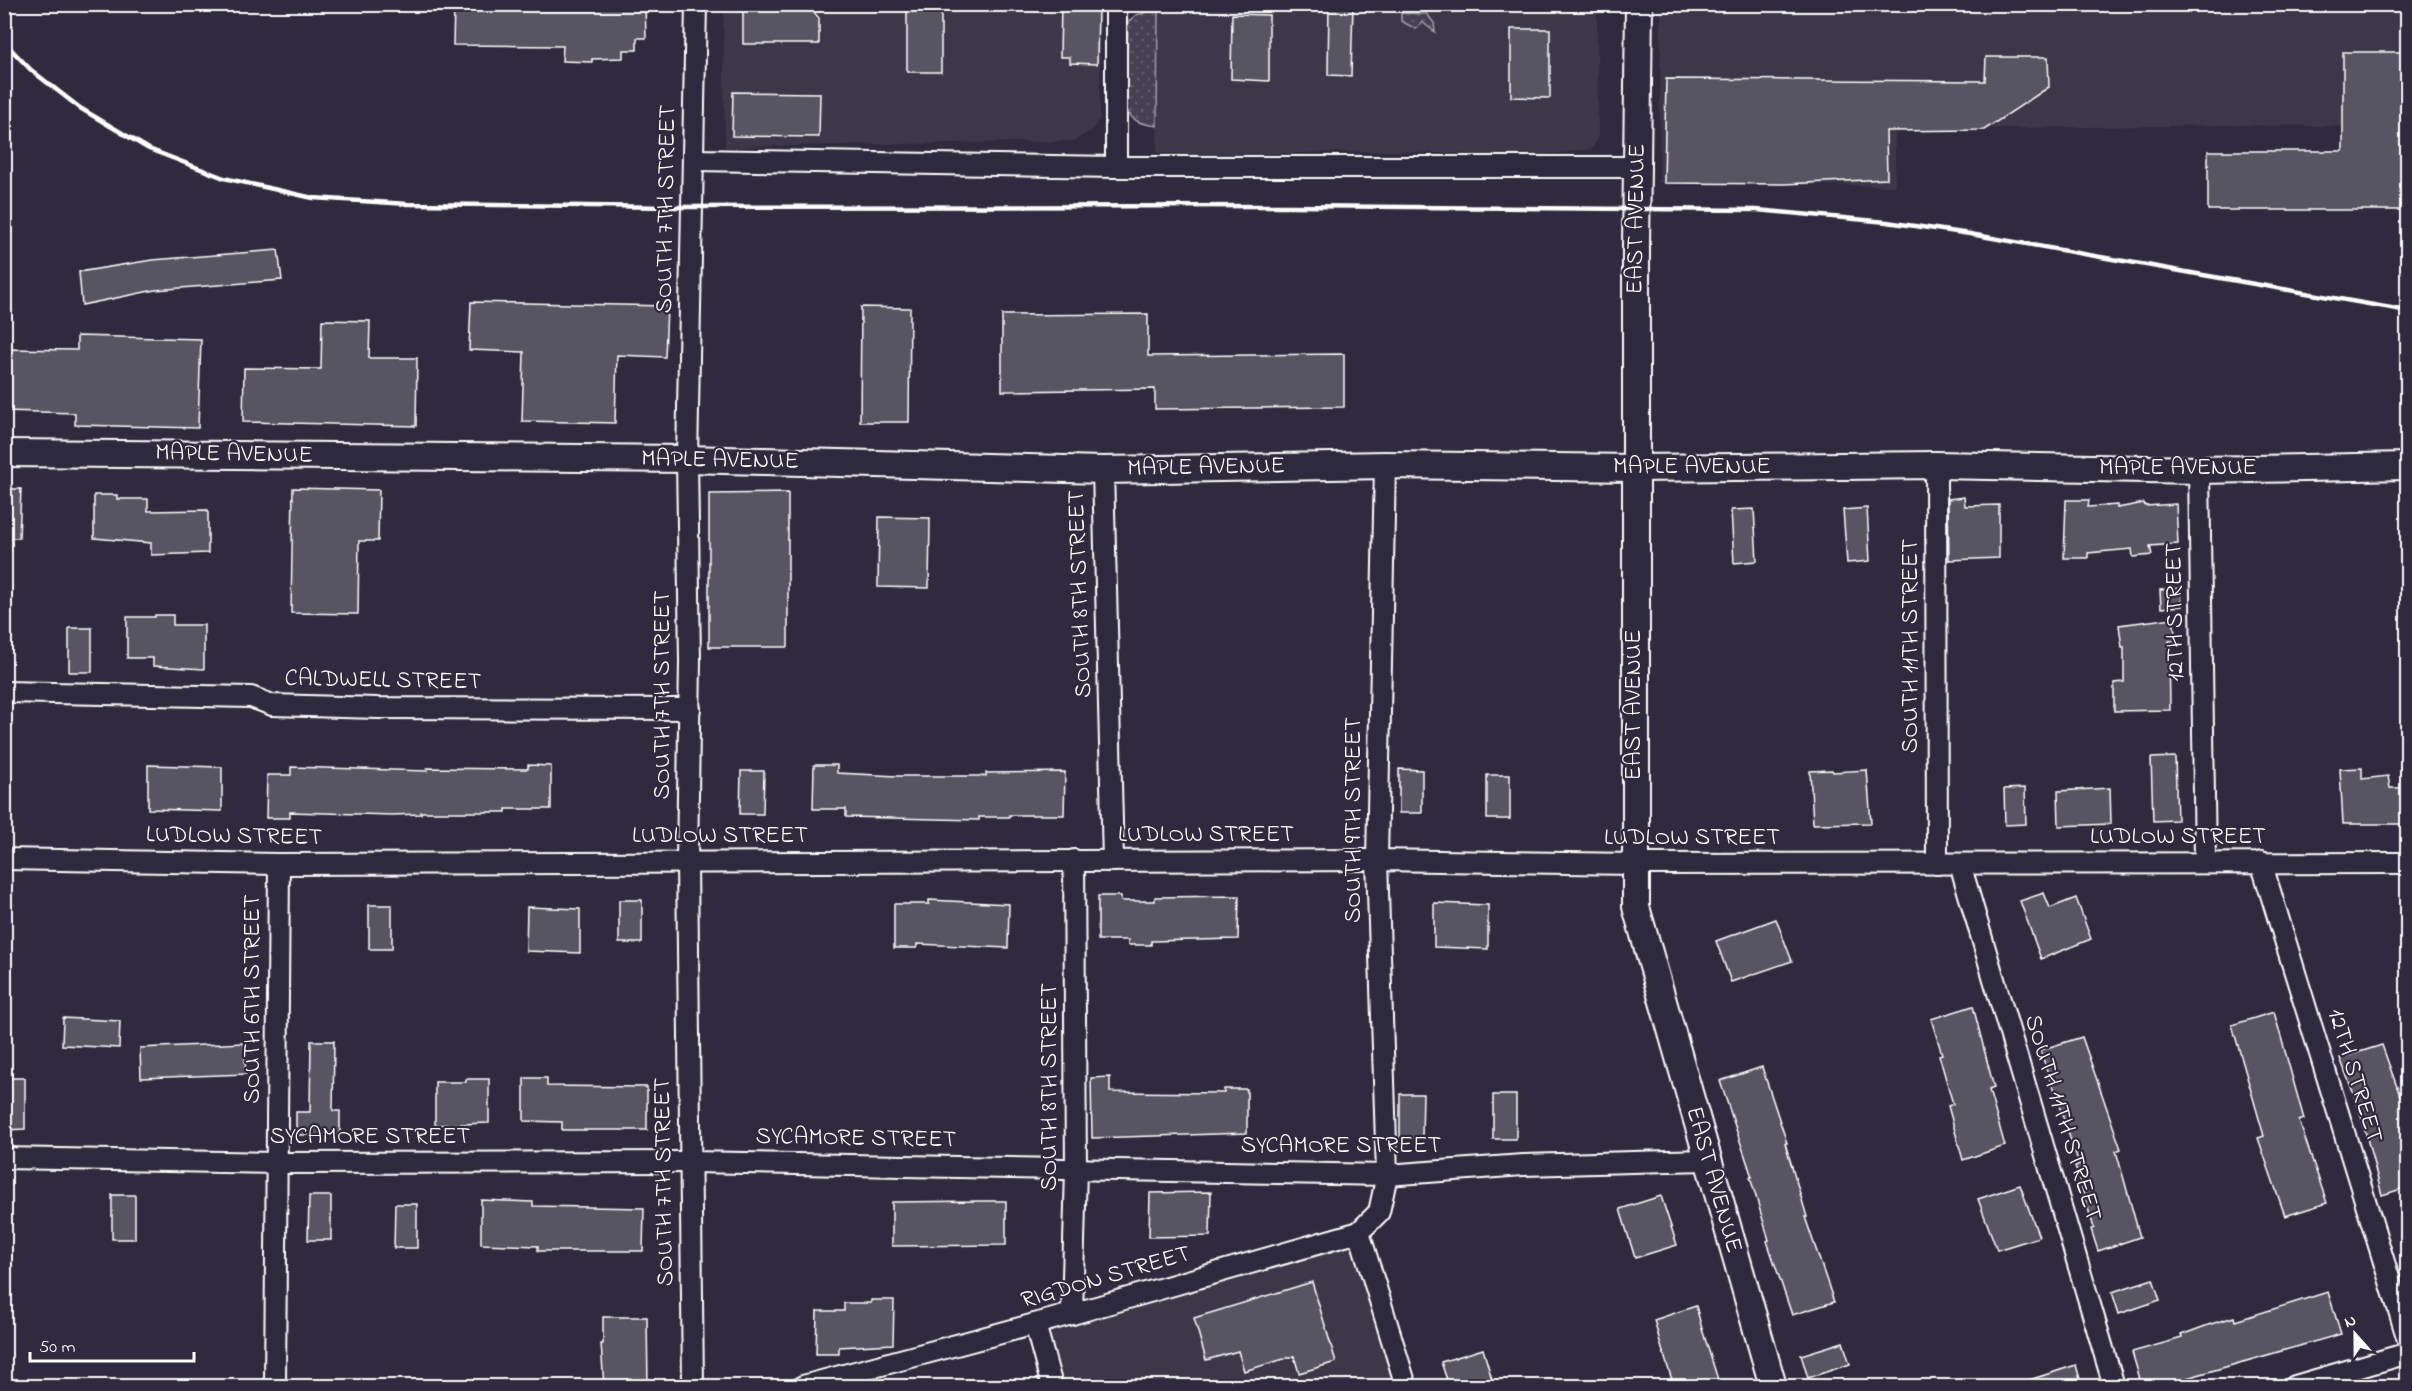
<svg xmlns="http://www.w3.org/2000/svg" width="2412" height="1391" viewBox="0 0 2412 1391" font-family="'Indie Flower',sans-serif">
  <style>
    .built { fill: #3c3749 }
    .grass { fill: url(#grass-dots); stroke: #a2a0a8; stroke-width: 1.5 }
    .building { fill: #595564; stroke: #fff; stroke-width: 1.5 }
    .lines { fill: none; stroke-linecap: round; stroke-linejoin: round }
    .minor-casing { stroke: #fff; stroke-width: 24 }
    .tertiary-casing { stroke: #fff; stroke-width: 30 }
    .minor { stroke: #2f2a3d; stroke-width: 20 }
    .tertiary { stroke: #2f2a3d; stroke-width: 26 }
    .rail { stroke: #fff; stroke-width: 4.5 }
    .labels { text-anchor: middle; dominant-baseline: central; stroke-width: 4.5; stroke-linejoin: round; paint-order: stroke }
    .street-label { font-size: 24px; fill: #fff; stroke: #2f2a3d }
  </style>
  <defs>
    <pattern id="grass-dots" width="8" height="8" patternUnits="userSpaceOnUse" patternTransform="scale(1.5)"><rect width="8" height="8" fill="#464152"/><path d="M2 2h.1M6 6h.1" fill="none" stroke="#625e6c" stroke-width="1.8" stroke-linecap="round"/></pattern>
  </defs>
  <rect width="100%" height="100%" fill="#2f2a3d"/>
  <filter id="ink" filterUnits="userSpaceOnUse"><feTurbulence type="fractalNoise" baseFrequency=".0167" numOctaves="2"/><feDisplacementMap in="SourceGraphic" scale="12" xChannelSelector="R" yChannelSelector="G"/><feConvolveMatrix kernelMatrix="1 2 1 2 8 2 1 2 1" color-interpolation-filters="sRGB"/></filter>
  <g filter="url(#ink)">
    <g class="built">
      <polygon points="723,5 1100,5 1100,118 1092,130 1074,141 725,147"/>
      <polygon points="1158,5 1597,5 1598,138 1592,149 1537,156 1370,151 1204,156 1157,153"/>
      <polygon points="1661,5 2407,5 2407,127 2230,125 1895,130 1895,186 1659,183"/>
      <polygon points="1359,1232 1406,1386 1052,1386 1035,1324"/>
    </g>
    <g class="grass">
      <path d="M1148 12H1158L1157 126C1142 124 1130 122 1126 106L1128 22 1136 15Z"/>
      <polygon points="1401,13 1427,14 1434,23 1435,32 1422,22 1416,29 1401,21"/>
    </g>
    <g class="building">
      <polygon points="454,4 645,4 646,38 637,38 637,50 623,50 623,58 592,59 592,62 562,61 563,46 453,45"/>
      <polygon points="743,4 806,4 819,18 819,44 743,44"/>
      <rect x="907" y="4" width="34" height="68"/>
      <polygon points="1061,4 1098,4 1097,64 1070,63 1070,57 1060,57"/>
      <polygon points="1329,4 1353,4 1351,76 1328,75"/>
      <polygon points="1232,14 1269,15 1269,81 1231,79"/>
      <polygon points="1511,29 1550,29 1550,98 1511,97"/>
      <polygon points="2343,52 2408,52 2408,210 2208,210 2208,151 2343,151"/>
      <polygon points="1986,57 2048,57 2049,87 1984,130 1886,131 1887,179 1785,184 1664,183 1666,79 1985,81"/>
      <polygon points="733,92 820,93 819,137 732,136"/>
      <polygon points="278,250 282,280 155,290 82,305 79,272 152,260"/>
      <polygon points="471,302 667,306 665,357 617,355 615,423 522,421 524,352 469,350"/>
      <polygon points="861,307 910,308 909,422 860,422"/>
      <polygon points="1148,314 1148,356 1344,354 1344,407 1155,409 1155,389 1002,391 1002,315"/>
      <polygon points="322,320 370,321 369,358 417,358 416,426 243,422 244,368 321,369"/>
      <polygon points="77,336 201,339 198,428 75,425 75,413 4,411 4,349 77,350"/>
      <polygon points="293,488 379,490 378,541 359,541 358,614 291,613"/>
      <polygon points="4,489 21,489 19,538 4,538"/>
      <polygon points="788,493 788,647 709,647 709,494"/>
      <polygon points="94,495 117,495 117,499 148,499 148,511 208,510 208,553 151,555 151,543 94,538"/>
      <polygon points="1964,497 1965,506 1999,505 1999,558 1949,560 1948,499"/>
      <polygon points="2066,500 2089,500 2088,507 2117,505 2117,508 2144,503 2145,506 2176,504 2178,544 2150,546 2152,555 2133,557 2132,549 2088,553 2088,558 2064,558"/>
      <polygon points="1867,508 1870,561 1847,563 1843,510"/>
      <polygon points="1754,509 1757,561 1734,563 1731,510"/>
      <polygon points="879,517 930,518 929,588 878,587"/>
      <polygon points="2181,588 2182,606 2161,608 2160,590"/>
      <polygon points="155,615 173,615 173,625 204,625 204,669 153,666 153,658 127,658 127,617 155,617"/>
      <polygon points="2173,618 2176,641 2169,641 2170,710 2114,711 2114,683 2124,682 2124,647 2122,647 2119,625"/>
      <rect x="69" y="628" width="23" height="44"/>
      <polygon points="2175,757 2177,820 2153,821 2151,758"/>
      <polygon points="148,765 222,767 222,811 148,809"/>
      <polygon points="528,765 551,766 551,809 506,809 506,812 421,812 421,814 392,815 290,812 290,818 266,818 267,775 291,775 291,767 427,771 427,768 528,769"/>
      <polygon points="814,765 837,765 837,773 897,776 986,776 986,773 1065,772 1064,815 1009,815 1009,817 979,817 979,820 846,817 846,809 813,809"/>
      <polygon points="2362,768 2362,779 2388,776 2390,788 2408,788 2408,824 2343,824 2340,769"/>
      <polygon points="1399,769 1422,770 1422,813 1399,813"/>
      <polygon points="1832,770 1833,772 1867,770 1871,823 1813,824 1810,771"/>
      <polygon points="741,771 764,771 763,814 740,814"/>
      <rect x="1487" y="775" width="23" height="44"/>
      <polygon points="2025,788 2026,824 2005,825 2004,789"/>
      <polygon points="2110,788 2111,824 2059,826 2058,791"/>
      <polygon points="2044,893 2050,908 2076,898 2091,939 2041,959 2020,901"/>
      <polygon points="1098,896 1121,896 1121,901 1155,901 1155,897 1239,896 1238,939 1151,941 1151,945 1128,945 1128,940 1098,940"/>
      <rect x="619" y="900" width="23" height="43"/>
      <polygon points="929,900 1009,904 1008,948 917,944 917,948 894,948 894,904 929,904"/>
      <polygon points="1434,903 1488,905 1488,949 1434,947"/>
      <rect x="369" y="905" width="23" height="44"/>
      <polygon points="527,907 580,909 580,953 526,951"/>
      <polygon points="1776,919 1792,961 1731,982 1716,941"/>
      <polygon points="1973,1006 1994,1088 1989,1090 2005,1146 1963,1160 1948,1106 1953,1104 1939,1055 1942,1054 1931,1019"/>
      <polygon points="2274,1012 2304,1119 2299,1121 2327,1203 2285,1216 2258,1138 2264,1136 2232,1025"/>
      <polygon points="63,1018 120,1021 119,1048 62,1045"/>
      <polygon points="2082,1037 2121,1149 2116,1151 2140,1237 2098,1251 2091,1229 2094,1228 2075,1166 2079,1164 2040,1050"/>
      <polygon points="311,1041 334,1041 333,1111 340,1111 340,1135 296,1135 296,1112 310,1112"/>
      <polygon points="244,1043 246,1074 141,1078 140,1048"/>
      <polygon points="2382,1045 2408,1118 2408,1187 2382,1195 2359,1108 2340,1058"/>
      <polygon points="1762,1067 1787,1143 1785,1143 1807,1217 1805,1217 1834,1302 1792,1315 1767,1241 1769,1240 1750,1177 1752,1177 1720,1081"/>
      <polygon points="1110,1077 1110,1092 1224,1093 1224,1089 1247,1089 1247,1133 1092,1138 1091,1078"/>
      <polygon points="4,1078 25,1078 25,1129 4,1130"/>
      <polygon points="524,1078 547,1078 547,1086 647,1087 647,1130 562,1130 562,1122 524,1121"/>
      <polygon points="466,1079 489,1079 489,1123 435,1125 435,1082 466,1082"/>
      <polygon points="1400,1094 1423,1094 1422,1138 1400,1138"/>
      <rect x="1493" y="1095" width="23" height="44"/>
      <polygon points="2020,1185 2039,1237 1997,1250 1978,1199"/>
      <polygon points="1211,1192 1210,1236 1149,1237 1150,1193"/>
      <rect x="112" y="1195" width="23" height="44"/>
      <polygon points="309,1196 331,1196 331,1240 308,1240"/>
      <polygon points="1661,1196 1677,1245 1635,1258 1620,1209"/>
      <polygon points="481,1200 533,1202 533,1206 644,1208 643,1251 538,1251 538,1246 481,1244"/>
      <polygon points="983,1201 1006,1201 1006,1245 892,1246 892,1202"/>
      <polygon points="395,1204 417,1204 417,1248 394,1248"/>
      <polygon points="2153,1279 2160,1300 2119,1314 2112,1292"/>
      <polygon points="1312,1282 1336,1362 1299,1373 1294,1356 1244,1371 1238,1351 1206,1360 1194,1318"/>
      <polygon points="2328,1292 2341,1334 2159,1386 2142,1386 2132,1352 2182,1338 2181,1335 2211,1324 2234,1317 2235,1321"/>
      <polygon points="871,1300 894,1300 893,1344 839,1347 839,1354 816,1354 817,1311 844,1311 844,1303 871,1303"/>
      <polygon points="1696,1306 1702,1329 1720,1386 1674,1386 1662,1349 1654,1320"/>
      <polygon points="603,1317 647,1317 648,1386 604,1386 601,1344 603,1344"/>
      <polygon points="1843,1342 1850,1364 1808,1378 1801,1355"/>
      <polygon points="1483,1349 1494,1386 1449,1386 1441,1362"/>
      <polygon points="2076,1365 2082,1386 2021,1386 2020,1383"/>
    </g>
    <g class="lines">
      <defs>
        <g id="minor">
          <polyline points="1116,4 1116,167"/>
          <polyline points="694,160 1116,167 1637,167"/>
          <polyline points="1936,465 1937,864"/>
          <polyline points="1103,470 1113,861"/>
          <polyline points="2199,470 2205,861"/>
          <polyline points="4,692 251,697 272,705 377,708 690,709"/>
          <polyline points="4,859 279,864 1377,860 1634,864 2408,863"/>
          <polyline points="2261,862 2408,1340"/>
          <polyline points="1960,864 2114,1386"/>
          <polyline points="4,1158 278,1163 691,1162 1387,1175 1523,1165 1706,1160"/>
          <polyline points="1359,1232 1406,1386"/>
          <polyline points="1072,1314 1076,1169 1074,860"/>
          <polyline points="1035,1324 1052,1386"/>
          <polyline points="275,1386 279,864"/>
          <polyline points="693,1386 687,862 690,661 687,459 696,4"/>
          <polyline points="803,1386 1072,1314 1359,1232 1379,1212 1387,1175 1377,860 1385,465"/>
          <polyline points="2295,1386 2408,1353"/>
        </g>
        <g id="tertiary">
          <polyline points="1639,4 1636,246 1636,907 1773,1386"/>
          <polyline points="4,453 687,459 1103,470 1385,465 1635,468 1936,465 2199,470 2408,466"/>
        </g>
      </defs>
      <use href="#minor" class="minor-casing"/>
      <use href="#tertiary" class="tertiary-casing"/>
      <use href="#minor" class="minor"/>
      <use href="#tertiary" class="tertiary"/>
      <polyline class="rail" points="4,42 31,70 80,108 149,149 224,178 313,198 408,204 676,207 1288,206 1757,210 1887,222 1970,234 2408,311"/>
    </g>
  </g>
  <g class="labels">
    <g class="street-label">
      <text transform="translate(667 209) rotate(-89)">SOUTH 7TH STREET</text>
      <text transform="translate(1637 219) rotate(-89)">EAST AVENUE</text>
      <text transform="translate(234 455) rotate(1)">MAPLE AVENUE</text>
      <text transform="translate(720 461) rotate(1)">MAPLE AVENUE</text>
      <text x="1692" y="467">MAPLE AVENUE</text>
      <text transform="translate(1206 468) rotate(-1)">MAPLE AVENUE</text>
      <text x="2178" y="468">MAPLE AVENUE</text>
      <text transform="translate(1081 594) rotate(-92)">SOUTH 8TH STREET</text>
      <text transform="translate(2176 612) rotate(-91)">12TH STREET</text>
      <text transform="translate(1911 646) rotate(-90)">SOUTH 11TH STREET</text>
      <text transform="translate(383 681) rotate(1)">CALDWELL STREET</text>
      <text transform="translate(663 695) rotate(-90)">SOUTH 7TH STREET</text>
      <text transform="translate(1634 705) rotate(-90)">EAST AVENUE</text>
      <text transform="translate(1354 820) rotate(-90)">SOUTH 9TH STREET</text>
      <text x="1206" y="835">LUDLOW STREET</text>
      <text x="720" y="836">LUDLOW STREET</text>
      <text transform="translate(234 837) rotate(1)">LUDLOW STREET</text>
      <text x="2178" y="837">LUDLOW STREET</text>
      <text x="1692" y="838">LUDLOW STREET</text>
      <text transform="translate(253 999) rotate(-90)">SOUTH 6TH STREET</text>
      <text transform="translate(2354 1076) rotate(73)">12TH STREET</text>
      <text transform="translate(1050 1087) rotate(-90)">SOUTH 8TH STREET</text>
      <text transform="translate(2062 1118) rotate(73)">SOUTH 11TH STREET</text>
      <text x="370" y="1137">SYCAMORE STREET</text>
      <text transform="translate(856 1139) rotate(1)">SYCAMORE STREET</text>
      <text x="1341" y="1146">SYCAMORE STREET</text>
      <text transform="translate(1713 1180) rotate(74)">EAST AVENUE</text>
      <text transform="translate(665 1182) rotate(-91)">SOUTH 7TH STREET</text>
      <text transform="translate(1106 1278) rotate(-16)">RIGDON STREET</text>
    </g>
  </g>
  <rect width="2412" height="1391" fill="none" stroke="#2f2a3d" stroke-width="24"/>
  <rect x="12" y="12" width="2388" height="1367" fill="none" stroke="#fff" stroke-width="2" filter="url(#ink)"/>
  <g transform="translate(2355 1334) rotate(339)" stroke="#2f2a3d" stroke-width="4.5" paint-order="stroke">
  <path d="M0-4.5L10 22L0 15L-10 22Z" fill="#ffffff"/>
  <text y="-9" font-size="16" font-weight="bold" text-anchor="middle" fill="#ffffff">N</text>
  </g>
  <path d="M30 1352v9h164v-9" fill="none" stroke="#ffffff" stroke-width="3"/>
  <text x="39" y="1352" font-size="18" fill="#ffffff" stroke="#2f2a3d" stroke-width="4.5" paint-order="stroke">50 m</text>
</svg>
